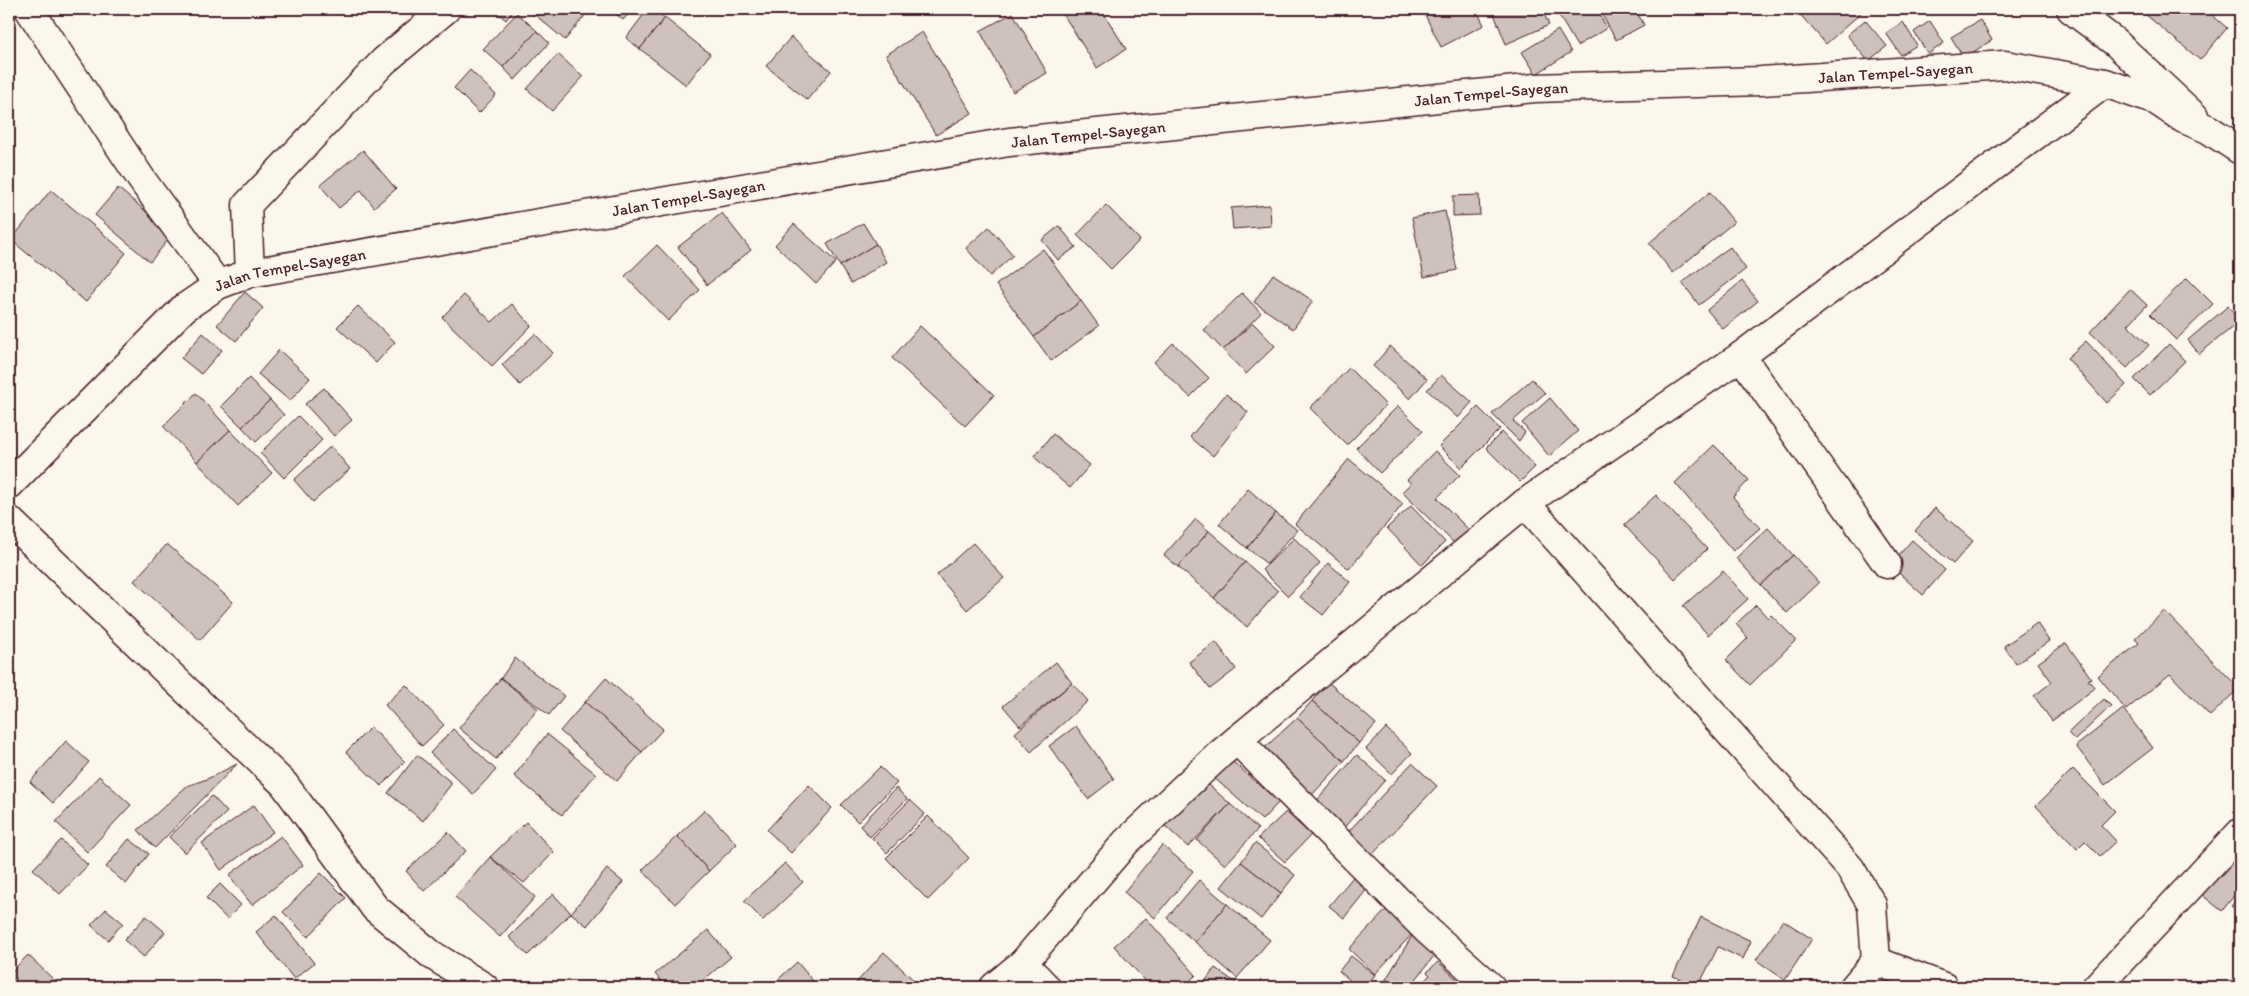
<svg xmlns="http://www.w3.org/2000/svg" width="2249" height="996" viewBox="0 0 2249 996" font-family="Itim,sans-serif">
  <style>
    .building { fill: #cfc2bc; stroke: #4a1f2b }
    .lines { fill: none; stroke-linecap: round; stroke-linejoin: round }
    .minor-casing { stroke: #4a1f2b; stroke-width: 31 }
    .tertiary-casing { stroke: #4a1f2b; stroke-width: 31 }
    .secondary-casing { stroke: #4a1f2b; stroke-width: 31 }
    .minor { stroke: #fbf7ec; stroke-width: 28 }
    .tertiary { stroke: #fbf7ec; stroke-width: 28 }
    .secondary { stroke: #fbf7ec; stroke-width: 28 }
    .labels { text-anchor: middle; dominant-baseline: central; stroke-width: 4; stroke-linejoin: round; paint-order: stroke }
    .street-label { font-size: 16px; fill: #4a1f2b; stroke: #fbf7ec }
  </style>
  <rect width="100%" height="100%" fill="#fbf7ec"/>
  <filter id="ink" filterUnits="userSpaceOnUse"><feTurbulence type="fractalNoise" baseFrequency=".02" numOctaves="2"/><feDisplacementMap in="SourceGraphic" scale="10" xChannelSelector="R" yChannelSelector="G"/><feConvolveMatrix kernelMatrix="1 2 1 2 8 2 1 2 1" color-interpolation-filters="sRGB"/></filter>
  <g filter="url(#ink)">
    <g class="building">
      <polygon points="493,9 515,9 506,20"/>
      <polygon points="528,9 582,9 587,13 565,40"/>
      <polygon points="610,9 633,9 623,20"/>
      <polygon points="648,9 654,9 665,18 640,49 626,38"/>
      <polygon points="1060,9 1101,9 1126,49 1097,68"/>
      <polygon points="1422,9 1476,9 1484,25 1441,47"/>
      <polygon points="1492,9 1542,9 1549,25 1506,44"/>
      <polygon points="1555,9 1596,9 1607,28 1577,46"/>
      <polygon points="1599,9 1635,9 1644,25 1616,40"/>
      <polygon points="1800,9 1859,9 1862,12 1826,44 1797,11"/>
      <polygon points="2139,9 2205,9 2227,28 2200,60"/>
      <polygon points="517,13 537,31 503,67 483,49"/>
      <polygon points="1013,13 1047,73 1013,92 980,31"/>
      <polygon points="665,18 710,54 686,85 640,49"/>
      <polygon points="1865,20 1887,46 1868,61 1847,35"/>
      <polygon points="1980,20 1992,40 1964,58 1951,37"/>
      <polygon points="1930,21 1944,43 1928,54 1914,32"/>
      <polygon points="1903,22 1917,45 1901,55 1886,33"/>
      <polygon points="1558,30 1571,52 1536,74 1522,52"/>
      <polygon points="537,31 549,43 515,80 503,67"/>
      <polygon points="922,32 972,113 936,135 886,55"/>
      <polygon points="791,37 831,71 807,100 766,66"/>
      <polygon points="558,54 583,77 552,111 527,89"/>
      <polygon points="470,70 496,95 479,113 454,88"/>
      <polygon points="363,150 396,189 374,207 361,190 339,208 320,185"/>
      <polygon points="118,188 173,234 150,262 95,215"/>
      <polygon points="51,190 126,253 86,302 11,240"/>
      <polygon points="1710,192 1734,222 1673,273 1649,243"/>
      <polygon points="1479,195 1480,215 1453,216 1453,196"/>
      <polygon points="1106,205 1140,240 1111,269 1077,235"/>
      <polygon points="1270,205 1271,226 1233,229 1231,208"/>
      <polygon points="1445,211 1457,270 1424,277 1412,218"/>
      <polygon points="722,213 751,250 707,285 678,247"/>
      <polygon points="863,223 876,244 840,266 827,244"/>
      <polygon points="794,224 836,262 816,284 775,245"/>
      <polygon points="1059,226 1076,247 1058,260 1042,240"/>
      <polygon points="989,227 1013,255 990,276 966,248"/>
      <polygon points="876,244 886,262 851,284 840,266"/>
      <polygon points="657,245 700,290 668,321 625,276"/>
      <polygon points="1730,247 1746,269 1699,305 1682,282"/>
      <polygon points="1043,249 1081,301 1034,337 996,285"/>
      <polygon points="1273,274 1313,301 1293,329 1254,302"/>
      <polygon points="2187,278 2213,304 2176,340 2150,314"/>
      <polygon points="1742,281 1758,301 1723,329 1707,310"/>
      <polygon points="2130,289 2147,305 2128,325 2149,345 2127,368 2090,332"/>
      <polygon points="245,292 263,308 236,341 217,325"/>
      <polygon points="1242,293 1261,313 1223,350 1204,330"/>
      <polygon points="464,295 492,322 512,304 531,326 492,366 442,317"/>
      <polygon points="1081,301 1099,326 1051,361 1034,337"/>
      <polygon points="358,306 395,342 376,363 337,327"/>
      <polygon points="2228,306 2240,321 2199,354 2188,340"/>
      <polygon points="1253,323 1275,346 1246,374 1223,350"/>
      <polygon points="920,326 994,395 965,426 892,358"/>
      <polygon points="203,333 222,350 201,374 181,358"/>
      <polygon points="535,334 553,353 520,385 502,365"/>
      <polygon points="2086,341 2126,385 2107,403 2067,358"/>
      <polygon points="1173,343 1209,378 1190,397 1154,362"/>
      <polygon points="2169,344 2185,361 2150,395 2134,379"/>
      <polygon points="1390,346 1427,379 1410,399 1373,366"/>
      <polygon points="279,350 310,378 290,401 258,374"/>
      <polygon points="1349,368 1386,405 1347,445 1310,408"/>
      <polygon points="1441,375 1472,402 1458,418 1427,390"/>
      <polygon points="249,378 270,400 242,427 221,406"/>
      <polygon points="1532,379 1545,393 1513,421 1525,432 1519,441 1492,414"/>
      <polygon points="324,388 352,420 334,436 305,404"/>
      <polygon points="196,393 230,430 197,462 163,426"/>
      <polygon points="1226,394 1248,412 1213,456 1190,437"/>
      <polygon points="1550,398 1578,431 1549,456 1522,423"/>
      <polygon points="270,400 284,415 256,442 242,427"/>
      <polygon points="1398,406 1423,431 1380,473 1356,448"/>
      <polygon points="1478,407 1500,429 1461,468 1439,446"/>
      <polygon points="298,416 322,440 284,478 260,453"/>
      <polygon points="230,430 272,473 238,506 197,462"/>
      <polygon points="1502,432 1535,467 1520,482 1486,448"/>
      <polygon points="1053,434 1090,465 1070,488 1034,457"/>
      <polygon points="1714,445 1749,480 1733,497 1760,528 1733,551 1675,483"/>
      <polygon points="331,446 350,469 313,502 294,480"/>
      <polygon points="1435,451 1460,475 1437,498 1469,530 1455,544 1402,492 1411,483 1407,480"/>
      <polygon points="1349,459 1403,504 1349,569 1295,524"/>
      <polygon points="1248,489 1276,513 1247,548 1219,524"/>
      <polygon points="1656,495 1707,549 1675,579 1624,525"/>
      <polygon points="1411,506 1445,542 1422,565 1387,528"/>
      <polygon points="1935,508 1973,541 1953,564 1915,531"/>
      <polygon points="1276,513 1297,530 1267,564 1247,548"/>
      <polygon points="1196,519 1209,531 1178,567 1164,555"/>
      <polygon points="1768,528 1793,555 1761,585 1736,558"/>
      <polygon points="1209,531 1245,562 1214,598 1178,567"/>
      <polygon points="1294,538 1320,563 1288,596 1262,570"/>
      <polygon points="1912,540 1945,570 1923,595 1890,565"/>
      <polygon points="973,543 1004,578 967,610 937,575"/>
      <polygon points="167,544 233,602 200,640 134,581"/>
      <polygon points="1793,555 1819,583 1787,613 1761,585"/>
      <polygon points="1245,562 1278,591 1247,627 1214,598"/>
      <polygon points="1328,563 1350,582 1323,615 1300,597"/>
      <polygon points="1723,571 1748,599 1708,635 1683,606"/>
      <polygon points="1756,605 1768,618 1771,615 1796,640 1750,685 1726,660 1748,638 1736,624"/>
      <polygon points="2164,611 2239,688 2210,716 2170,674 2126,710 2098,676 2139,643 2135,639"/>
      <polygon points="2037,623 2049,641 2016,664 2004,646"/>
      <polygon points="1216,642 1236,669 1210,689 1189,662"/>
      <polygon points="2066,643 2091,678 2088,680 2095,688 2052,721 2034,696 2052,682 2038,663"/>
      <polygon points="515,658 564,696 549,715 501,678"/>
      <polygon points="1056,662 1072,683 1020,726 1003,706"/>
      <polygon points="501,678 538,709 496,759 459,728"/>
      <polygon points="606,678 663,729 642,752 585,702"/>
      <polygon points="1328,682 1376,724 1359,743 1312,701"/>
      <polygon points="1072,683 1088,701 1031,752 1015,733"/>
      <polygon points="406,685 444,725 422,746 385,705"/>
      <polygon points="2104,699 2111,706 2075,740 2068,733"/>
      <polygon points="1312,701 1359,743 1344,761 1297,718"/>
      <polygon points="585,702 642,752 617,781 560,731"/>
      <polygon points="2123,709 2153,748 2105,785 2076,746"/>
      <polygon points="1297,718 1344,761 1307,800 1259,753"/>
      <polygon points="1076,726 1114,779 1088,799 1049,746"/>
      <polygon points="371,727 405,762 381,786 346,752"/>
      <polygon points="1386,728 1412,753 1392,774 1366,749"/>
      <polygon points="453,729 496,770 473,794 430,753"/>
      <polygon points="547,734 596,774 562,815 514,776"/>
      <polygon points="66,741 89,762 53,803 30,782"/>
      <polygon points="417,755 452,783 423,821 388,793"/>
      <polygon points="1357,755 1385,780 1341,831 1313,805"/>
      <polygon points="1232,761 1279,802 1262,820 1212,776"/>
      <polygon points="1412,763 1437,786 1372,855 1348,832"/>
      <polygon points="237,764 155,848 138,830 187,786 207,779"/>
      <polygon points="880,767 897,783 858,822 841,805"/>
      <polygon points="2073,769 2115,811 2101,825 2116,841 2100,856 2085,841 2077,849 2036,806"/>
      <polygon points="99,776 131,805 87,852 56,822"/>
      <polygon points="1205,781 1230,804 1188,847 1163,824"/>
      <polygon points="809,785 832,808 791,853 767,830"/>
      <polygon points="896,788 907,799 870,837 860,826"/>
      <polygon points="212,796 227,812 185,853 169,837"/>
      <polygon points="910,800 925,814 887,853 872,838"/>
      <polygon points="1230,804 1258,829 1225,865 1197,840"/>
      <polygon points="254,805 273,832 221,870 202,843"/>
      <polygon points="705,810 737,844 709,871 677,836"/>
      <polygon points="1286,812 1311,835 1285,862 1258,838"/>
      <polygon points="928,816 969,858 928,900 886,858"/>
      <polygon points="526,822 554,852 524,883 490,857"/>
      <polygon points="448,832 466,851 424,891 406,871"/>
      <polygon points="281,836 303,865 252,905 229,875"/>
      <polygon points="677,836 709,871 675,904 642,870"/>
      <polygon points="129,839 149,854 126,884 106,867"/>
      <polygon points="61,840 88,865 60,894 33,869"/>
      <polygon points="1255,843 1295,875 1281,893 1241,862"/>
      <polygon points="1162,845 1193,871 1155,918 1124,892"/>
      <polygon points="2240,846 2240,888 2222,911 2201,894"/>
      <polygon points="490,857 535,897 500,937 455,897"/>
      <polygon points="1241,862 1281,893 1261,919 1221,887"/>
      <polygon points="785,863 803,882 763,920 744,901"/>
      <polygon points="607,869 623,882 587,926 571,913"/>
      <polygon points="321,873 346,898 308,937 283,912"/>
      <polygon points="1353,877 1368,888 1344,918 1329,906"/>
      <polygon points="1199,880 1227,904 1195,942 1167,918"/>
      <polygon points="220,884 241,905 227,919 206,898"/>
      <polygon points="553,894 571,913 528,955 509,937"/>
      <polygon points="2240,896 2240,914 2231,906"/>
      <polygon points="1227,904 1270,940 1237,978 1195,942"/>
      <polygon points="1389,907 1415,931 1375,974 1349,949"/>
      <polygon points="106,909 123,923 108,940 91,925"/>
      <polygon points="276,915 314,963 294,979 256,932"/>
      <polygon points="146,916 165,932 144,957 124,940"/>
      <polygon points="1701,917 1751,941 1743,959 1718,947 1698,987 1673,976"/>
      <polygon points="1146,918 1196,975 1183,987 1151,987 1114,946"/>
      <polygon points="1783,920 1812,939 1785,980 1756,960"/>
      <polygon points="708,930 731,957 695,987 666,987 655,974"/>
      <polygon points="1415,931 1437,952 1410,987 1393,987 1385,981"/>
      <polygon points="884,952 921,987 860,987 856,983"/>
      <polygon points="28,955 54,980 47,987 9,987 9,974"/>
      <polygon points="1351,956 1375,975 1365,987 1358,987 1339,971"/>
      <polygon points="797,962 813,981 807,987 770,987"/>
      <polygon points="1438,962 1466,987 1418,987 1430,975 1427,972"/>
      <polygon points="1215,968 1242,987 1201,987"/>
    </g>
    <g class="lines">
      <defs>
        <g id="minor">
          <polyline points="29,9 142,180 218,285"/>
          <polyline points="250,273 247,205 384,61 446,9"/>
          <polyline points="1741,356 1887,564"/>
          <polyline points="1525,503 1850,868 1872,905 1876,961 1854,987"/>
          <polyline points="9,520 284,784 375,908 432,955 484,987"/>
          <polyline points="1237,740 1428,931 1491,987"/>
          <polyline points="1876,961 1944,987"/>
          <polyline points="1023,963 1126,842 1220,754 1525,503 1741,356 2105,83"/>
          <polyline points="994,987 1023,963 1046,987"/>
          <polyline points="2096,987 2240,833"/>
        </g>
        <polyline id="tertiary" points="2071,9 2115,42 2194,116"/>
        <g id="secondary">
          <path id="s1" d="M9 485 184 308 218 285 250 273 1009 142 1535 88 1761 81 2005 65 2105 83 2157 101 2184 119 2208 129 2240 150"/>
        </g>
      </defs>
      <use href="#minor" class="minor-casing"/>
      <use href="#tertiary" class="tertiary-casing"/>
      <use href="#secondary" class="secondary-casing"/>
      <use href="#minor" class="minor"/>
      <use href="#tertiary" class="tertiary"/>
      <use href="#secondary" class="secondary"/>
    </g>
  </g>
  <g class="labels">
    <g class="street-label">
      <text stroke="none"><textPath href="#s1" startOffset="1984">Jalan Tempel-Sayegan</textPath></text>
      <text stroke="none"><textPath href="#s1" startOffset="1579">Jalan Tempel-Sayegan</textPath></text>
      <text stroke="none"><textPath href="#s1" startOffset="1174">Jalan Tempel-Sayegan</textPath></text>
      <text stroke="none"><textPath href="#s1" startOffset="769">Jalan Tempel-Sayegan</textPath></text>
      <text stroke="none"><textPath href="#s1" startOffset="364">Jalan Tempel-Sayegan</textPath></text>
    </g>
  </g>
  <rect width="2249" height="996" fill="none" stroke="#fbf7ec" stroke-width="30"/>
  <rect x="15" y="15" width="2219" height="966" fill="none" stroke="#4a1f2b" stroke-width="2" filter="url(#ink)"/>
</svg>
